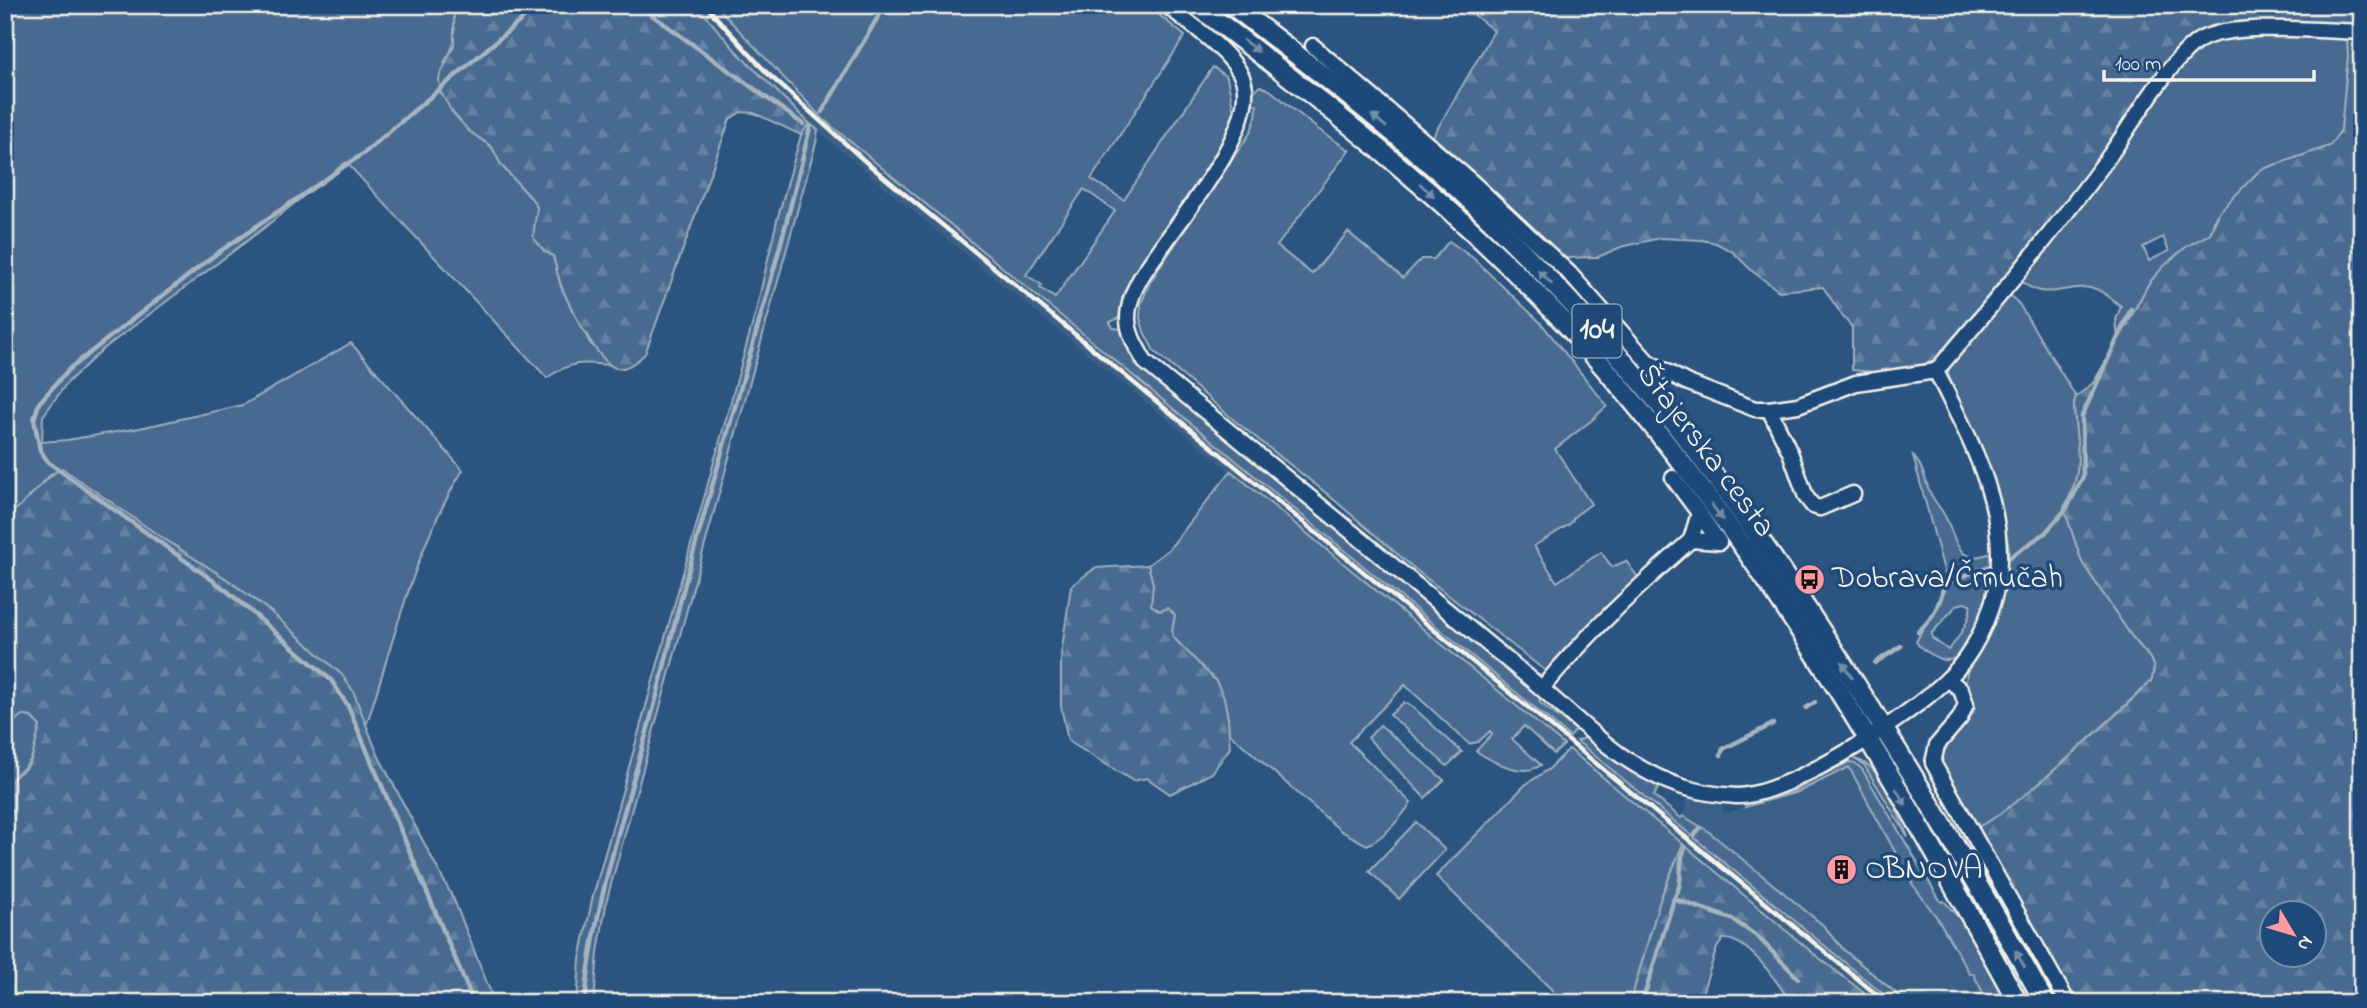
<svg xmlns="http://www.w3.org/2000/svg" width="2367" height="1008" viewBox="0 0 2367 1008" font-family="'Indie Flower',sans-serif">
  <style>
    .built { fill: #3b6088 }
    .grass { fill: #496b90; stroke: #9eaebc; stroke-width: 2; fill-rule: evenodd }
    .forest { fill: url(#forest-firs); stroke: #9eaebc; stroke-width: 2; fill-rule: evenodd }
    .lines { fill: none; stroke-linecap: round; stroke-linejoin: round }
    .stream { stroke: #a7b4c0; stroke-width: 4.5 }
    .minor-casing { stroke: #f4f1e8; stroke-width: 19 }
    .major-casing { stroke: #f4f1e8; stroke-width: 23 }
    .minor { stroke: #1f4a7a; stroke-width: 14 }
    .major { stroke: #1f4a7a; stroke-width: 18 }
    .rail { stroke: #f4f1e8; stroke-width: 4.5 }
    .oneway { fill: #748da6 }
    .labels { text-anchor: middle; dominant-baseline: central; stroke-width: 7; stroke-linejoin: round; paint-order: stroke }
    .shield { fill: #1f4a7a; stroke: #b4bfc7; stroke-width: 2 }
    .shield-label { font-size: 30px; font-weight: bold; fill: #f4f1e8 }
    .street-label { font-size: 32px; fill: #f4f1e8; stroke: #1f4a7a }
    .poi-label { font-size: 32px; fill: #f4f1e8; stroke: #1f4a7a; text-anchor: start }
  </style>
  <defs>
    <pattern id="forest-firs" width="22" height="20" patternUnits="userSpaceOnUse" patternTransform="scale(1.75)"><rect width="22" height="20" fill="#496b90"/><path d="M5 1l3.5 6h-7zM16 11l3.5 6h-7z" fill="#6481a0"/></pattern>
  </defs>
  <rect width="100%" height="100%" fill="#2c5481"/>
  <filter id="ink" filterUnits="userSpaceOnUse"><feTurbulence type="fractalNoise" baseFrequency=".0143" numOctaves="2"/><feDisplacementMap in="SourceGraphic" scale="14" xChannelSelector="R" yChannelSelector="G"/><feConvolveMatrix kernelMatrix="1 2 1 2 8 2 1 2 1" color-interpolation-filters="sRGB"/></filter>
  <g filter="url(#ink)">
    <g class="built">
      <polygon points="697,5 715,5 823,119 1570,737 1564,745 907,206 809,123 736,51"/>
      <polygon points="1577,741 1637,789 1894,1003 1877,1003 1813,953 1569,749"/>
      <polygon points="1849,767 1913,885 1938,919 1970,974 1973,972 1988,1003 1908,1003 1844,950 1824,926 1708,831 1683,816 1688,797 1721,802 1723,812 1726,813 1798,792"/>
    </g>
    <g class="grass">
      <path d="M5 5H452C459 23 456 48 444 62L469 131 492 147 501 165 533 200 537 207 544 251 553 256 561 287 590 343 611 365C581 362 571 361 547 378L346 162 260 231 102 350 67 383 43 416 42 442 67 440 140 428 243 405 351 343 463 470C415 547 394 641 366 726L353 691 271 612 228 580 158 535 52 473 15 512 5 514Z"/>
      <path d="M715 5H1147L1185 36 1091 179 1124 200 1213 67 1227 77C1230 96 1237 112 1231 131L1131 280 1123 296 1119 318 1110 322 1113 328 1121 329 1130 355 1147 372 1539 697 1540 703 1576 730 1570 737 823 119ZM1084 189 1115 211 1055 298 1040 288 1042 285 1026 275Z"/>
      <path d="M2347 35 2348 56 2341 130 2330 146 2260 170 2216 216 2210 234 2177 254 2149 283 2118 340 2116 320 2121 306C2114 301 2102 290 2093 288 2064 284 2043 304 2018 278L2188 54C2219 26 2305 35 2347 35ZM2163 237 2169 251 2149 261 2143 247Z"/>
      <polygon points="1260,86 1270,90 1319,130 1349,150 1277,246 1312,274 1348,232 1403,278 1421,259 1434,259 1449,241 1473,258 1541,323 1607,406 1592,420 1555,449 1591,504 1575,516 1570,524 1534,546 1557,582 1601,552 1612,567 1626,561 1639,579 1548,673 1416,570 1326,493 1235,421 1154,351 1144,332 1140,318 1141,304 1150,282 1250,133 1256,117 1257,105 1252,103 1253,92"/>
      <polygon points="809,123 818,130 816,143 607,899 598,952 594,1003 577,1003 580,959 592,900 756,311 777,220 801,135"/>
      <path d="M2009 294 2019 304 2076 397 2074 403C2075 446 2087 467 2064 508L2082 562 2130 634 2150 658 2154 668 2152 680 2146 686C2117 712 2003 824 1974 828L1940 762C1945 740 1966 729 1975 708L1966 682 1967 672 1994 617 2005 581 2009 548 1994 485 1948 373 1949 367Z"/>
      <path d="M1913 456C1923 466 1924 477 1929 490 1933 501 1942 509 1946 518 1958 544 1958 567 1993 552 1991 574 1975 676 1938 658 1930 654 1920 649 1916 642 1928 617 1945 606 1946 578ZM1964 603 1970 604C1973 616 1957 641 1948 650L1932 638V633L1957 605Z"/>
      <path d="M1231 471 1564 745 1554 754 1524 726 1512 739 1541 765C1524 778 1492 762 1476 751L1492 734 1490 731 1478 742 1469 744 1405 685 1349 742 1411 803C1400 819 1385 837 1367 845L1341 831 1229 733C1226 675 1204 676 1173 637L1172 630 1175 615 1172 611H1160L1151 605 1153 584 1148 565 1169 549Z"/>
      <polygon points="1404,702 1415,709 1462,752 1447,766 1390,715"/>
      <path d="M22 715 31 717 40 726C35 744 35 763 17 773L13 809 5 843V723H11Z"/>
      <polygon points="1380,725 1444,780 1425,798 1368,738"/>
      <polygon points="1585,738 1589,738 1660,784 1654,796 1681,818 1683,816 1708,831 1824,926 1844,950 1908,1003 1894,1003 1577,741"/>
      <polygon points="1569,749 1683,844 1661,897 1630,1003 1553,1003 1553,991 1436,876 1525,785 1549,769"/>
      <path d="M1854 759C1882 763 1898 814 1908 837L1864 765Z"/>
      <polygon points="1849,762 1855,763 1862,769 1941,902 1944,901 1968,928 2008,1003 1988,1003 1973,973 1970,974 1938,919 1913,885 1849,767 1798,792 1745,807 1747,804 1790,793"/>
      <polygon points="1416,822 1445,850 1399,899 1369,871"/>
    </g>
    <g class="forest">
      <path d="M452 5H670C679 16 688 16 699 8L736 51 809 123 801 135 754 113 741 112 730 119 645 354C637 360 627 371 616 368 599 364 569 305 562 288 558 278 556 266 553 256L544 251 533 237 537 207 533 200 501 165 492 147 469 131 452 112 440 91 439 78 454 45V11Z"/>
      <path d="M1462 5H2362V27L2199 34 1951 349C1919 373 1889 375 1852 370V327L1843 317 1823 287 1779 291 1752 271 1733 252 1716 243 1702 240 1660 238 1621 247 1598 257 1565 258 1433 136 1494 31Z"/>
      <path d="M2347 35H2362V1003H2074L1974 828C2000 824 2128 705 2152 680L2154 668 2150 658 2130 634 2082 562 2064 508C2087 467 2075 446 2074 403L2076 397 2093 383 2126 327 2149 283 2163 267 2187 246 2210 234 2220 211 2260 170 2330 146 2341 130 2348 57ZM2272 914H2314V956H2272Z"/>
      <path d="M62 468 158 535 228 580 271 612 342 675 353 691 378 755 454 900 495 1003H5V843L13 809 12 779 27 767 32 758 40 726 31 717 22 715 11 723H5V514C20 514 44 476 62 468Z"/>
      <polygon points="1148,565 1153,584 1151,605 1160,611 1167,608 1175,615 1172,630 1173,637 1216,681 1224,697 1228,719 1230,748 1212,773 1170,794 1147,778 1133,781 1068,741 1061,706 1061,655 1071,586 1095,568"/>
      <path d="M1683 844 1813 953 1877 1003H1791C1778 983 1748 937 1723 939L1717 948 1699 1003H1630L1661 897Z"/>
    </g>
    <g class="lines">
      <g class="stream">
        <polyline points="638,5 803,124"/>
        <polyline points="822,112 885,5"/>
        <polyline points="2010,557 2045,533 2067,508 2083,477 2082,416 2131,309"/>
        <path d="M1918 632C1933 618 1940 605 1944 584L1989 566"/>
        <polyline points="1875,663 1901,646"/>
        <polyline points="1806,708 1815,702"/>
        <polyline points="1721,755 1723,749 1773,724"/>
        <polyline points="1694,836 1700,828"/>
        <polyline points="1674,899 1732,919 1758,937 1798,978"/>
        <polyline points="474,1003 348,706 331,680 226,590 48,462 40,450 34,419 39,403 69,369 216,254 364,153 539,5"/>
        <path d="M585 1003C594 899 629 799 656 699 668 653 678 607 691 561 731 417 776 273 810 127"/>
        <path d="M1642 1003 1674 899C1686 878 1676 865 1685 848"/>
      </g>
      <defs>
        <g id="minor">
          <path d="M1166 5C1188 22 1238 56 1244 83 1255 129 1184 214 1159 251 1145 270 1128 293 1128 318 1128 334 1137 348 1145 362L1533 681C1579 720 1624 769 1683 787 1699 792 1720 795 1736 796 1788 797 1925 708 1958 668 1978 645 1995 606 1998 576 2006 500 1968 437 1936 371L1856 383 1798 405 1769 409H1755L1686 382 1648 362 1569 273 1472 182 1313 46"/>
          <path d="M1936 371C1996 301 2055 230 2110 155 2132 124 2169 61 2198 41 2229 21 2323 31 2362 32"/>
          <polyline points="1769,409 1790,452 1806,497 1813,506 1820,508 1853,494"/>
          <polyline points="1673,478 1699,513 1691,540"/>
          <polyline points="1699,513 1719,542"/>
          <polyline points="1948,679 1961,690 1966,704 1960,718 1937,745 1933,763 2068,1003"/>
          <path d="M1542 688C1587 634 1638 587 1691 540L1719 542"/>
        </g>
        <g id="major">
          <path d="M1196 5C1332 108 1467 214 1581 341 1757 538 1893 772 2018 1003"/>
          <path d="M1232 5C1301 58 1370 111 1436 169 1500 226 1561 290 1618 355 1694 442 1760 537 1823 634 1902 754 1975 877 2045 1003"/>
        </g>
      </defs>
      <use href="#minor" class="minor-casing"/>
      <use href="#major" class="major-casing"/>
      <use href="#minor" class="minor"/>
      <use href="#major" class="major"/>
      <polyline class="rail" points="705,5 766,72 867,163 1887,1003"/>
    </g>
    <defs><path id="oneway-solid" d="M-6-.8H1V-3.2L6.5 0L1 3.2V.8H-6Z" transform="scale(1.75)"/></defs>
    <g class="oneway">
      <use href="#oneway-solid" transform="translate(1251 46) rotate(37)"/>
      <use href="#oneway-solid" transform="translate(1379 121) rotate(-141)"/>
      <use href="#oneway-solid" transform="translate(1427 190) rotate(42)"/>
      <use href="#oneway-solid" transform="translate(1545 277) rotate(-134)"/>
      <use href="#oneway-solid" transform="translate(1717 512) rotate(54)"/>
      <use href="#oneway-solid" transform="translate(1847 670) rotate(-123)"/>
      <use href="#oneway-solid" transform="translate(1901 797) rotate(59)"/>
      <use href="#oneway-solid" transform="translate(2020 959) rotate(-119)"/>
    </g>
  </g>
  <defs>
    <symbol id="bus-disc" viewBox="-11 -11 22 22"><circle r="9.5" fill="#ff9aa2" stroke="#1f4a7a"/><path d="M-5-6H5V4H4V6H2V4H-2V6H-4V4H-5ZM-3.5-4V0h7V-4ZM-3.5 1.2v1.5H-2V1.2ZM2 1.2v1.5H3.5V1.2Z" fill="#111"/></symbol>
    <symbol id="building-disc" viewBox="-11 -11 22 22"><circle r="9.5" fill="#ff9aa2" stroke="#1f4a7a"/><path d="M-4-6H4V6H1V3H-1V6H-4ZM-2.5-4.3h1.7v1.8h-1.7ZM.8-4.3h1.7v1.8H.8ZM-2.5-1h1.7V.8h-1.7ZM.8-1h1.7V.8H.8Z" fill="#111"/></symbol>
  </defs>
  <g fill-rule="evenodd">
    <use href="#bus-disc" x="1792" y="562" width="35" height="35"/>
    <use href="#building-disc" x="1824" y="852" width="35" height="35"/>
  </g>
  <g class="labels">
    <rect class="shield" x="1572.5" y="304.5" width="49" height="53" rx="5"/>
    <g class="shield-label">
      <text x="1597" y="331">104</text>
    </g>
    <g class="street-label">
      <text transform="translate(1705 451) rotate(53)">Štajerska cesta</text>
    </g>
    <g class="poi-label">
      <text x="1832" y="579">Dobrava/Črnučah</text>
      <text x="1865" y="870">OBNOVA</text>
    </g>
  </g>
  <rect width="2367" height="1008" fill="none" stroke="#1f4a7a" stroke-width="28"/>
  <rect x="14" y="14" width="2339" height="980" fill="none" stroke="#f4f1e8" stroke-width="2.5" filter="url(#ink)"/>
  <g transform="translate(2293 934) rotate(128)"><circle r="33" fill="#1f4a7a" stroke="#748da6" stroke-width="2"/>
  <path d="M0-5L12 26L0 18L-12 26Z" fill="#ff9aa2"/>
  <text y="-10" font-size="19" font-weight="bold" text-anchor="middle" fill="#f4f1e8">N</text>
  </g>
  <path d="M2104 70v10h210v-10" fill="none" stroke="#f4f1e8" stroke-width="3.5"/>
  <text x="2115" y="70" font-size="21" fill="#f4f1e8" stroke="#1f4a7a" stroke-width="5" paint-order="stroke">100 m</text>
</svg>
